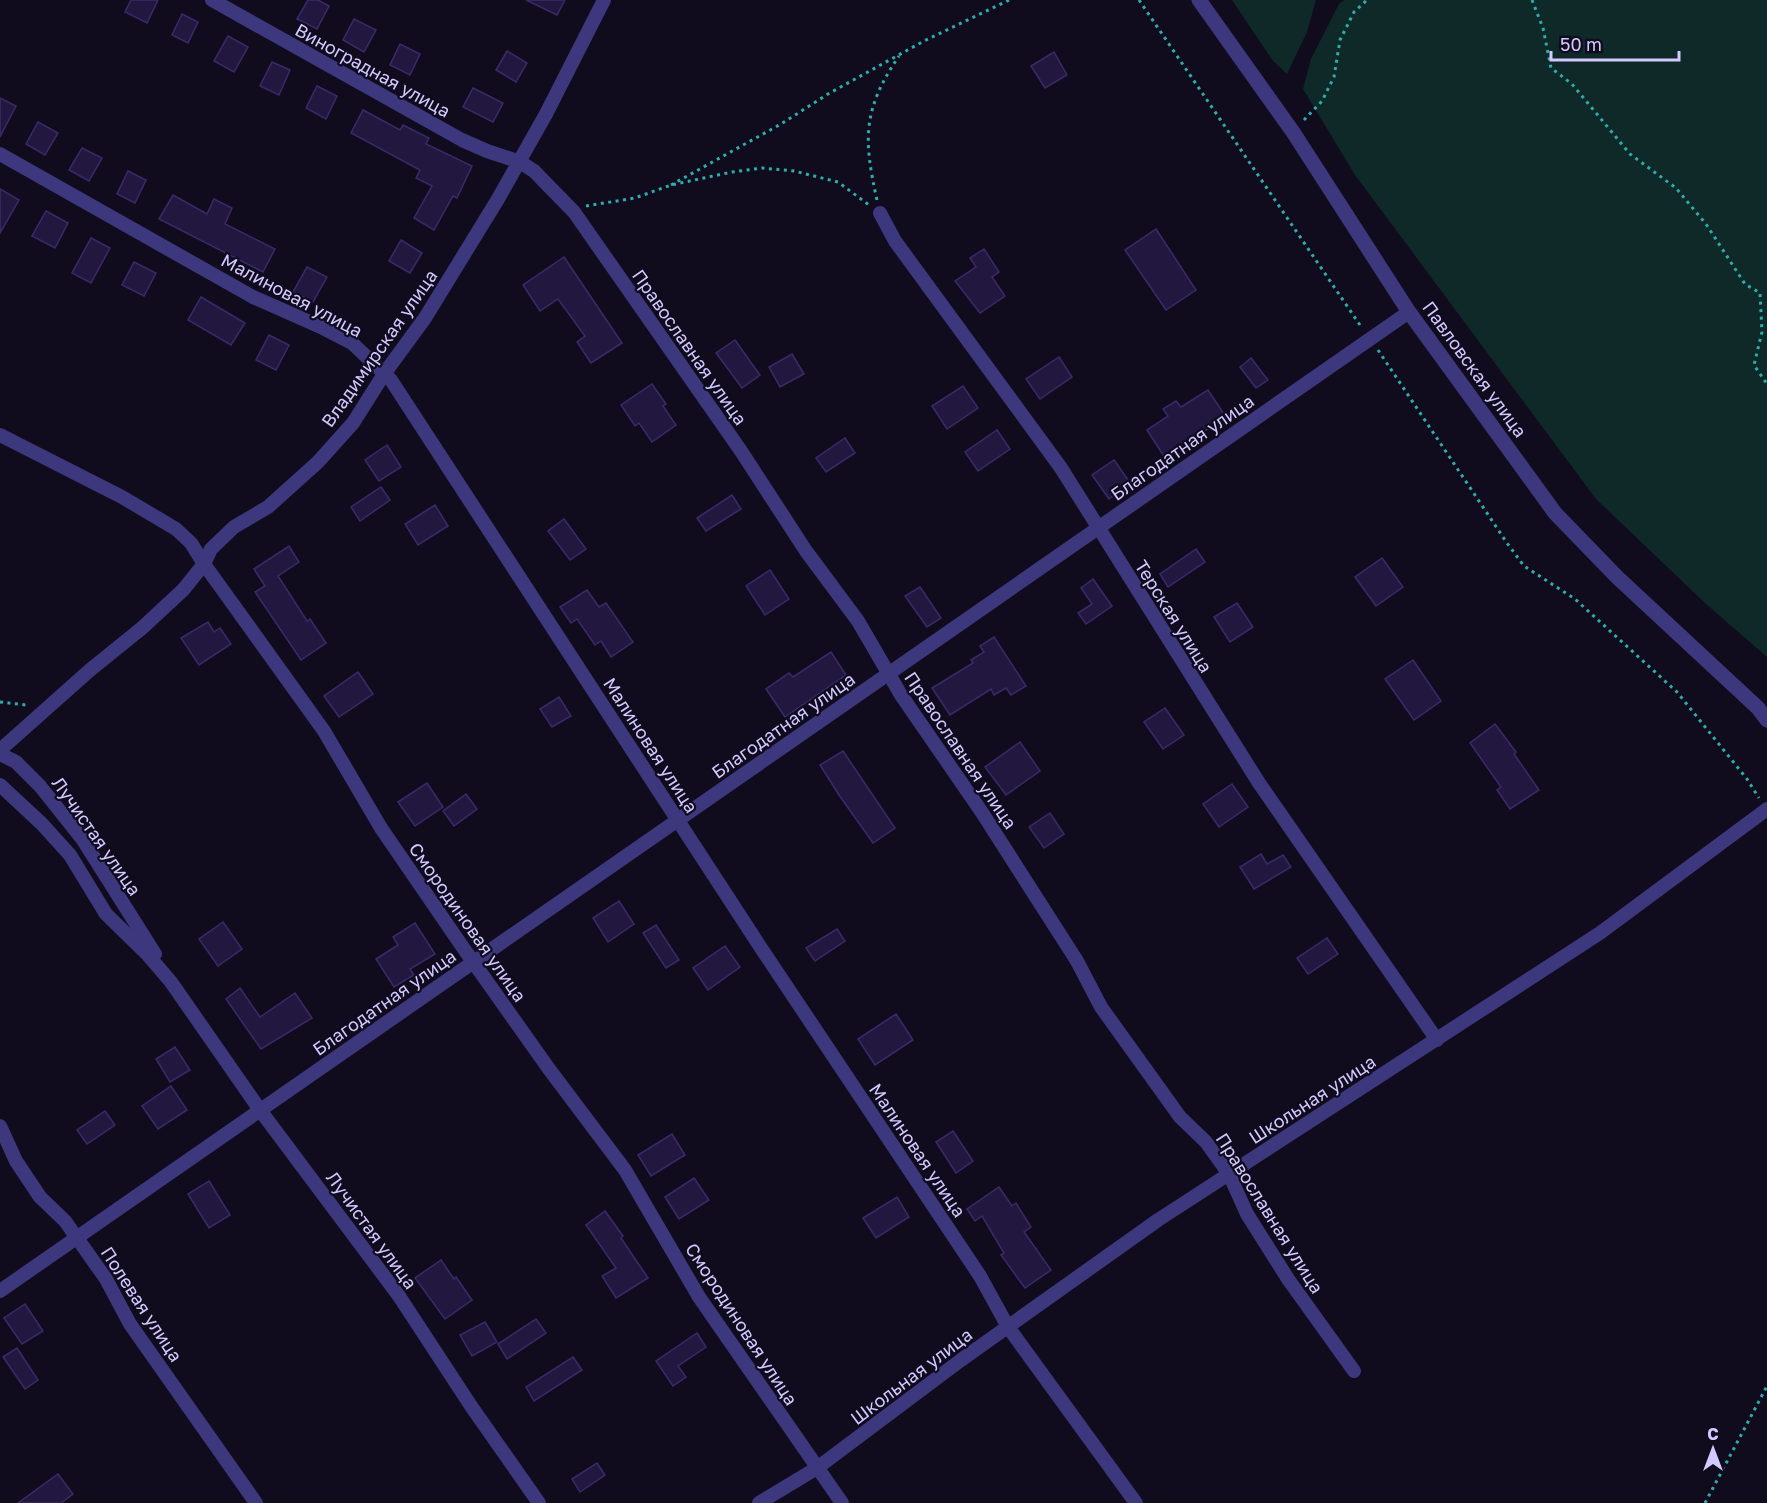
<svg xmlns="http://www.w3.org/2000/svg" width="1767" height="1503" viewBox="0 0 1767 1503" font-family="'Golos Text',sans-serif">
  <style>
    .green { fill: #0f2828 }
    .building { fill: #22183f; stroke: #3a2a6a; stroke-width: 1.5 }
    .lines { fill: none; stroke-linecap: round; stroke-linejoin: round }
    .path { stroke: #2eaeab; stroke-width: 3; stroke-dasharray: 3 4.5; stroke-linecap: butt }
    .minor { stroke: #3d377d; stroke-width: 14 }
    .tertiary { stroke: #3d377d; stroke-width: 15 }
    .labels { text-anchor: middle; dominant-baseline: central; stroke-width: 4.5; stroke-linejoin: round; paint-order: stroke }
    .street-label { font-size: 18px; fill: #d1c9ff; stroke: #100c1e }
  </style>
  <rect width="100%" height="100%" fill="#100c1e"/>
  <g class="green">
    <polygon points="1232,0 1316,0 1307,32 1287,74 1273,61"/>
    <polygon points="1344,0 1767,0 1767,657 1706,604 1596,499 1355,175 1303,89 1311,59 1339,4"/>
  </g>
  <g class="building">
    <polygon points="131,0 158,0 147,23 125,12"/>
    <polygon points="308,0 318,0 329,6 317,29 297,19"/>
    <polygon points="526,0 565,0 557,15"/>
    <polygon points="182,14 198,22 188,43 172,35"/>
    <polygon points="354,19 376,30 364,52 343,40"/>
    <polygon points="228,36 248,47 234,72 214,61"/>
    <polygon points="400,44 420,54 410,75 390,65"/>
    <polygon points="507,51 527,63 516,82 496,70"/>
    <polygon points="1054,52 1067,75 1045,88 1031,66"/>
    <polygon points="272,62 290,70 279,95 260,86"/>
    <polygon points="317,86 337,96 326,119 306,108"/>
    <polygon points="473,88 503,103 493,122 463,107"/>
    <polygon points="0,98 16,106 0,137"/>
    <polygon points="363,110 400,130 403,125 429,138 426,144 472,166 457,198 453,196 434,230 414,218 432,186 416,178 420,170 351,133"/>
    <polygon points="38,122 58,133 45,155 26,144"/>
    <polygon points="82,148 102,158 89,181 69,170"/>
    <polygon points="128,171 146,180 135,203 117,194"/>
    <polygon points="0,189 19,200 0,233"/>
    <polygon points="173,195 207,214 214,199 232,208 225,224 275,249 263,272 159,219"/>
    <polygon points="46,211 68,223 55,248 32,236"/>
    <polygon points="1156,229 1196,290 1166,310 1125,250"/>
    <polygon points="91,238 110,248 91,283 72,273"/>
    <polygon points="401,240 422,253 410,273 389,261"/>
    <polygon points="984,249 999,272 992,277 1005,296 980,313 955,281 976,267 970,258"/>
    <polygon points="564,257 622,343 591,363 577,342 585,336 558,299 540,311 523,285"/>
    <polygon points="134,262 156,273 144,296 122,285"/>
    <polygon points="307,267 327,277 313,302 293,292"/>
    <polygon points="201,297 245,323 231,345 188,320"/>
    <polygon points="269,335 289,345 276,370 256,360"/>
    <polygon points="735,340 760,375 742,388 716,353"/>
    <polygon points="792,354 804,374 780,387 769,367"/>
    <polygon points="1059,357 1072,377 1040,399 1026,379"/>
    <polygon points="1251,358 1268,380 1256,388 1240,367"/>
    <polygon points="652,384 666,404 663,406 676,425 652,442 639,423 635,426 621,405"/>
    <polygon points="963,386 978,408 947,429 932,406"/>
    <polygon points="1208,390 1226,417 1200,434 1204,440 1192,449 1188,443 1165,458 1147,430 1168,416 1163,409 1176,401 1181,407"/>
    <polygon points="997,430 1010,449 978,471 965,452"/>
    <polygon points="845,438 855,453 826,472 816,458"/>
    <polygon points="387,445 401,467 379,481 365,460"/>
    <polygon points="1114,460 1131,484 1109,499 1092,475"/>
    <polygon points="381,487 390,500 360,521 351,507"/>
    <polygon points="732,495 741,509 706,531 697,518"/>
    <polygon points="435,505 448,526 418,545 405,524"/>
    <polygon points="564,519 586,549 570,560 548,531"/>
    <polygon points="289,546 299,562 278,576 307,621 310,619 326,643 301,660 255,592 265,586 254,569"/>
    <polygon points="1196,549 1205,562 1168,587 1160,574"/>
    <polygon points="1382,558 1403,587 1376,606 1355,577"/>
    <polygon points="770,570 789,599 765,615 746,586"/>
    <polygon points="1093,579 1112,606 1086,624 1078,613 1092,604 1081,588"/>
    <polygon points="920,587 941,618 927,627 905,596"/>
    <polygon points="587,590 599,607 606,603 633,642 611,657 601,641 595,645 577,619 571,623 560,607"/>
    <polygon points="1237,603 1253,627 1230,642 1214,617"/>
    <polygon points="208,622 214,632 220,628 231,644 199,665 181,638"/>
    <polygon points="994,637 1026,686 1011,695 1006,688 994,695 991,689 950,715 932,688 973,663 971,660 984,652 980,646"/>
    <polygon points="831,652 846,675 785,717 766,689 789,673 793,677"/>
    <polygon points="1413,660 1441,701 1414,720 1385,679"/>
    <polygon points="358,672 373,694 339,717 324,696"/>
    <polygon points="559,697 571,716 552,727 540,709"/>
    <polygon points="1165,708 1184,735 1163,749 1144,722"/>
    <polygon points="1495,724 1516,752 1514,754 1539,790 1510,809 1497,790 1501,787 1470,743"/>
    <polygon points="1020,742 1040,771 1006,795 985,767"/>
    <polygon points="843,751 895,828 873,843 839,795 820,765"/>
    <polygon points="427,783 443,807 415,826 398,802"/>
    <polygon points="1232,784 1248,807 1219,827 1203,804"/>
    <polygon points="466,794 477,809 454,826 443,811"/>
    <polygon points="1050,813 1064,834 1044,848 1029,827"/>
    <polygon points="1261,854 1267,864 1283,855 1291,867 1254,889 1240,867"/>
    <polygon points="619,901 634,924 608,942 593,918"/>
    <polygon points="223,922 242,949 218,966 199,939"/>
    <polygon points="415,923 435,954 410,969 414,975 394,987 376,959 398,945 393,937"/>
    <polygon points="656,925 679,960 666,968 643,933"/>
    <polygon points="837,929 845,941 815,961 806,948"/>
    <polygon points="1327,938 1338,954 1308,974 1297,958"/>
    <polygon points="725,946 740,967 708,990 693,968"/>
    <polygon points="240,988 260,1017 295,993 312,1018 261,1049 226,999"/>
    <polygon points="896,1014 913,1040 875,1065 858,1039"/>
    <polygon points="175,1047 190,1070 170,1082 156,1059"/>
    <polygon points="171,1086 187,1110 158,1129 142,1106"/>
    <polygon points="105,1111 115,1125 87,1144 77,1130"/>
    <polygon points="953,1131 973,1161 956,1173 936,1142"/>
    <polygon points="672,1134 685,1155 651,1176 638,1155"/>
    <polygon points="694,1178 709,1200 679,1219 665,1197"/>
    <polygon points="209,1181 230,1215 209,1228 188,1194"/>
    <polygon points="999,1187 1012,1206 1016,1203 1031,1227 1024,1232 1051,1270 1025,1288 1001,1255 1004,1253 982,1216 975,1221 967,1209"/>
    <polygon points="897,1197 909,1217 876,1238 863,1218"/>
    <polygon points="605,1211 623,1236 621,1238 648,1278 616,1298 602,1276 616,1268 586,1225"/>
    <polygon points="441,1260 454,1279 456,1277 472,1300 445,1319 415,1278"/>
    <polygon points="25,1304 43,1331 22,1344 4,1318"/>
    <polygon points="536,1319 546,1333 507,1359 498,1344"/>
    <polygon points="485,1322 497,1342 472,1356 460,1335"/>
    <polygon points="697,1333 706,1347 678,1366 686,1377 673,1386 656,1361"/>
    <polygon points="17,1348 38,1380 25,1389 3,1357"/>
    <polygon points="573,1357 582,1370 534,1401 526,1387"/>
    <polygon points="597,1463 605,1475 580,1492 572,1479"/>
    <polygon points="58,1474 73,1494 61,1503 18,1503"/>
  </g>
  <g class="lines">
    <g class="path">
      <polyline points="1139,0 1362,328"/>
      <polyline points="1532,0 1543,28 1551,68 1572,84 1630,154 1676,188 1706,224 1745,284 1760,293 1762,332 1754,365 1767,384"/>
      <polyline points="1304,120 1322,101 1334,77 1340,40 1354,12 1367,0"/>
      <polyline points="671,185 781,124 828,94 924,41 1009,0"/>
      <path d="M877 200C863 138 863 109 899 56"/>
      <polyline points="586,206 635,198 671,185 732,172 762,168 794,171 838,182 869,205"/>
      <polyline points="1378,350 1507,543 1524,566 1575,599 1677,692 1747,779 1759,798"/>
      <polyline points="0,702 26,705"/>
      <polyline points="1705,1503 1767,1386"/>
    </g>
    <g class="minor">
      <polyline points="212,0 462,140 487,151 520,162 534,171 574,212 741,451 806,551 858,621 901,695 981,811 1077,961 1101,1007 1180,1117 1206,1142 1229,1174 1247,1214 1288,1279 1354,1371"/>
      <polyline points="0,154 253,297 321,327 352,343 391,380 759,945 980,1276 1008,1327 1136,1503"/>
      <polyline points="880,213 895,241 1061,468 1259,783 1437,1040"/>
      <polyline points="0,435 122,497 176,529 191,543 204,564 324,731 381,828 464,949 549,1069 625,1170 699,1297 842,1503"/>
      <polyline points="0,750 90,670 142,628 183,590 204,564 211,549 234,527 268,507 318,462 353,423 384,374 425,318 498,199 546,114 604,0"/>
      <polyline points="0,754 16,762 40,786 83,840 155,954"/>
      <polyline points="0,785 42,824 70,855 106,914 147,954 171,982 260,1110 399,1296 471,1406 539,1503"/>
      <polyline points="0,1126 16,1161 40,1197 65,1221 106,1279 130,1324 256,1503"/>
      <polyline points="0,1291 1409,312"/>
      <polyline points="759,1503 817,1468 961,1360 1158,1220 1600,933 1767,809"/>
    </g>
    <polyline class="tertiary" points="1199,0 1293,132 1409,312 1555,513 1617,577 1758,708 1767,720"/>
  </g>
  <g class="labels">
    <g class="street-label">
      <text transform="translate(373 70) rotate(29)">Виноградная улица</text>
      <text transform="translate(292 295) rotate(28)">Малиновая улица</text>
      <text transform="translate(690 347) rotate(55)">Православная улица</text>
      <text transform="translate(379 348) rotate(-55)">Владимирская улица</text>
      <text transform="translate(1475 369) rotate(54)">Павловская улица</text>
      <text transform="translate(1182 447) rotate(-35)">Благодатная улица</text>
      <text transform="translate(1174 616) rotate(58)">Терская улица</text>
      <text transform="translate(783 725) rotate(-35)">Благодатная улица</text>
      <text transform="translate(651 745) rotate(57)">Малиновая улица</text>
      <text transform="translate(961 750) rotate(56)">Православная улица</text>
      <text transform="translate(97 836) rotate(55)">Лучистая улица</text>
      <text transform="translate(468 922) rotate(55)">Смородиновая улица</text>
      <text transform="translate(384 1002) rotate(-35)">Благодатная улица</text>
      <text transform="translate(1312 1099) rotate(-33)">Школьная улица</text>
      <text transform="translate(918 1150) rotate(56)">Малиновая улица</text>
      <text transform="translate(1270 1213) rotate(58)">Православная улица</text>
      <text transform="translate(372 1230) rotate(54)">Лучистая улица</text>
      <text transform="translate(142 1304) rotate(57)">Полевая улица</text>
      <text transform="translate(742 1324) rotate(57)">Смородиновая улица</text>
      <text transform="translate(911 1376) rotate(-37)">Школьная улица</text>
    </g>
  </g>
  <g transform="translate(1713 1449)" stroke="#100c1e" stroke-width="4.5" paint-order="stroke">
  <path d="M0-4.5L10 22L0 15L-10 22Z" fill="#d1c9ff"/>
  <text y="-9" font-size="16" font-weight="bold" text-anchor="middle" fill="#d1c9ff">С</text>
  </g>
  <path d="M1551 51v9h128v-9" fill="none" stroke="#d1c9ff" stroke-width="3"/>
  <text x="1560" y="51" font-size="18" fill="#d1c9ff" stroke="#100c1e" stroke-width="4.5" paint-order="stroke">50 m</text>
</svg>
